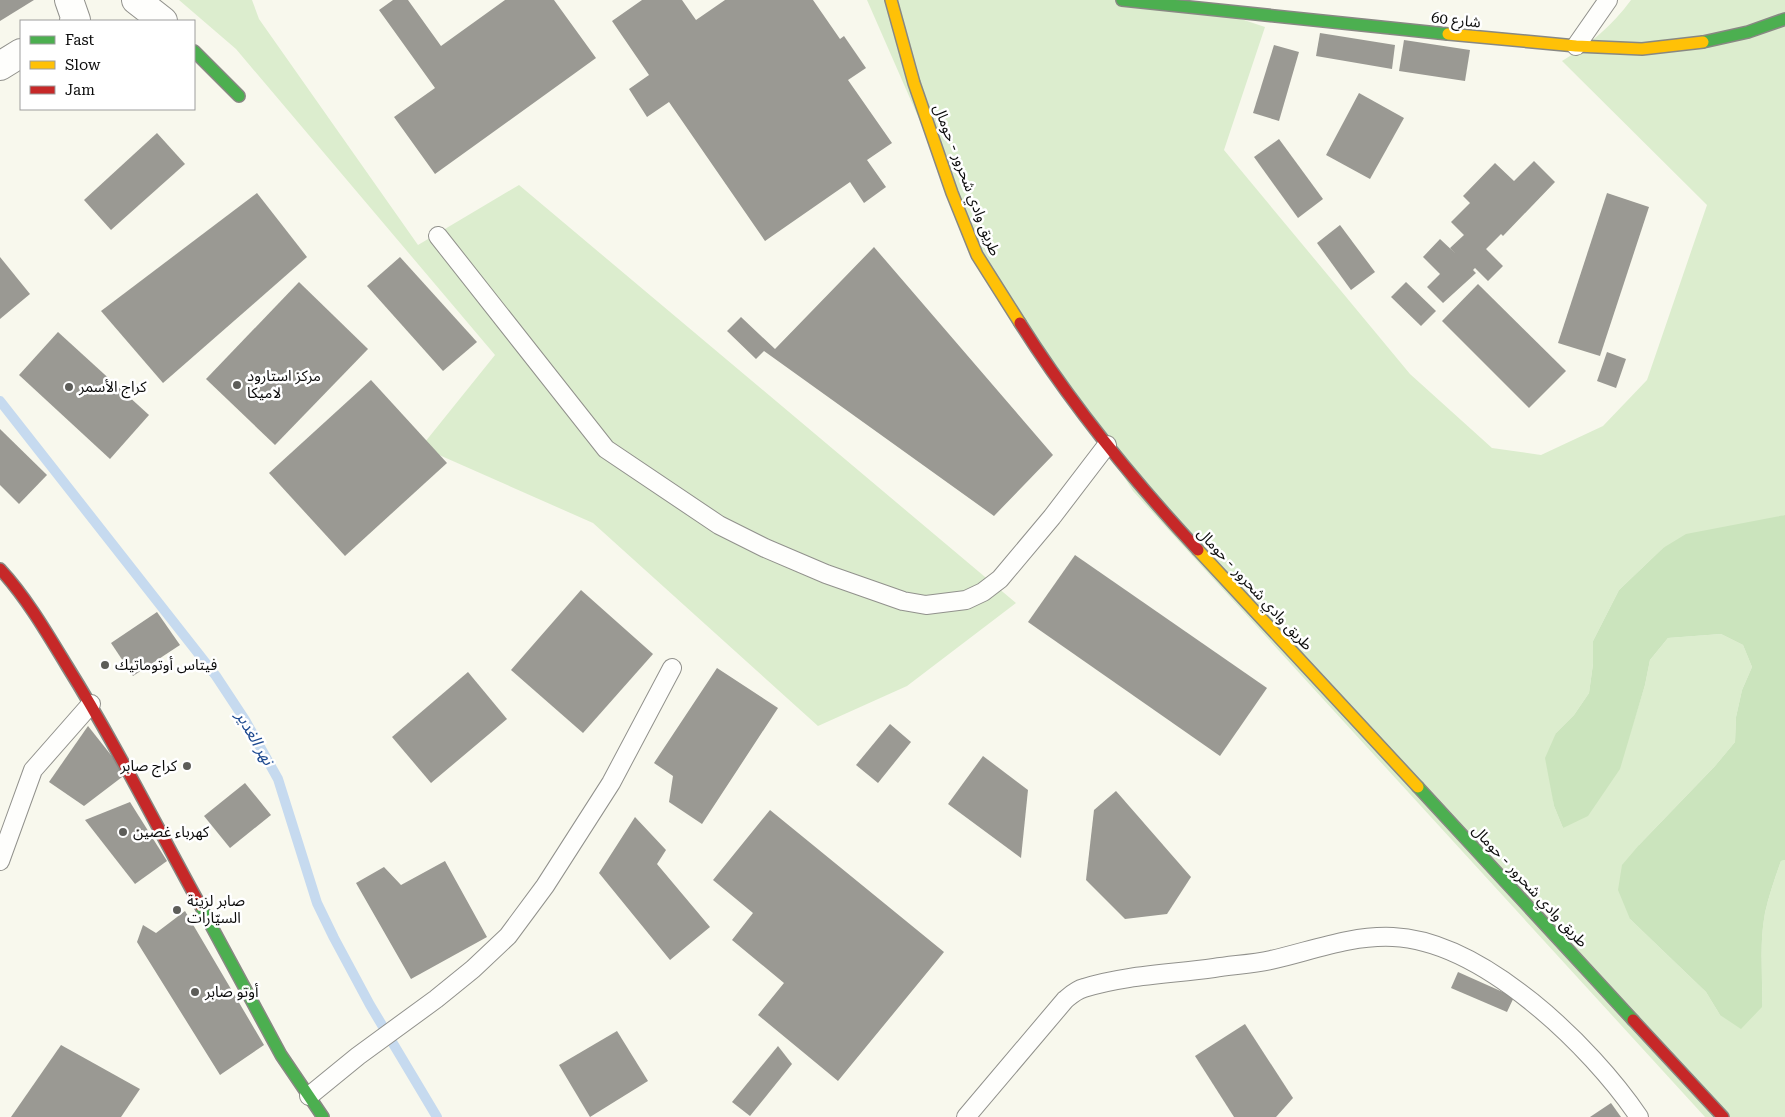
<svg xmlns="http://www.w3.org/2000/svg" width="1785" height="1117" viewBox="0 0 1785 1117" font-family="'Roboto Serif','Noto Sans Arabic',serif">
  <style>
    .green { fill: #dcedce }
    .forest { fill: #cbe4bd }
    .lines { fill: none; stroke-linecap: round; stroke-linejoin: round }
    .stream { stroke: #c6daef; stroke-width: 10 }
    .building { fill: #9a9993 }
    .lane-casing { stroke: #91918c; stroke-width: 20 }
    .street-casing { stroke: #91918c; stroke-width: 30 }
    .fast-casing { stroke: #888883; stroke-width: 14 }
    .slow-casing { stroke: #888883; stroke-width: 14 }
    .jam-casing { stroke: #888883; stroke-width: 14 }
    .lane { stroke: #fefefc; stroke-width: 18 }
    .street { stroke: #fefefc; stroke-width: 28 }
    .fast { stroke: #4caf50; stroke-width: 11 }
    .slow { stroke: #ffc107; stroke-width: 11 }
    .jam { stroke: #c62828; stroke-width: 11 }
    .poi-dot { fill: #5d5d59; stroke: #fff; stroke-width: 2 }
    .labels { text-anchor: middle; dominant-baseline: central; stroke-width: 5; stroke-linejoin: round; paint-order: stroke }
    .street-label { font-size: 15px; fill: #0a0a0a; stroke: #fff }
    .poi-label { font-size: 15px; fill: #0a0a0a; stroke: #fff; text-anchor: start }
    .water-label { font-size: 16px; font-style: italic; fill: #1e4a90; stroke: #fff }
  </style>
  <rect width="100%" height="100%" fill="#f8f8ed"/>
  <g class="green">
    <polygon points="179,0 252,0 259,19 418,245 519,185 1016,603 907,686 818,726 593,523 421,447 495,355 236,49"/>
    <path d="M867 0H1184L1265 27 1224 150 1410 374 1492 448 1541 455 1603 426 1647 380 1707 205 1562 61C1589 45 1612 26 1631 0H1785V515L1663 548 1619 590 1593 641V664L1589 693 1574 715 1556 733 1551 783 1554 806 1563 828 1628 740 1645 685 1650 660 1668 638 1721 634 1743 645 1752 667 1742 690 1736 717 1735 742 1715 766 1639 845 1630 919 1706 992 1720 1015 1762 1006C1763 976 1759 943 1765 913 1769 895 1775 878 1781 861L1785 860V1117H1705L1133 491 972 240Z"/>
  </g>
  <path class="forest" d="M1785 515V860L1781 861C1775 878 1769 895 1765 913 1759 944 1763 976 1762 1007L1741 1029 1720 1015 1706 992 1630 919 1618 890 1622 865 1639 845 1715 766 1735 742 1736 717 1742 690 1752 667 1743 645 1721 634 1668 638 1650 660 1645 685 1620 769 1588 816 1563 828 1554 806 1545 758 1556 733 1574 715 1589 693 1593 664V641L1619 590 1663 548 1686 534Z"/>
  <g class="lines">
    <polyline class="stream" points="0,401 216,676 245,720 278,779 317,903 334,938 370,1005 437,1117"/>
  </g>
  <g class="building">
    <polygon points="0,0 34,0 0,21"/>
    <polygon points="393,0 408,0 441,46 505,0 554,0 596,58 435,174 394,117 435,88 379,10"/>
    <polygon points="642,0 682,0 696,20 725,0 813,0 840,39 844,36 866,68 848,80 892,143 867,160 886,187 864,203 850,182 765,241 669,102 647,117 629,89 649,75 612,21"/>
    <polygon points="1320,33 1395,45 1392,69 1316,56"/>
    <polygon points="1404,40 1470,50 1465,81 1399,71"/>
    <polygon points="1274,45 1299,52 1279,121 1253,113"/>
    <polygon points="1359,93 1404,118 1370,179 1326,155"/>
    <polygon points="157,133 185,164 111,230 84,200"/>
    <polygon points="1279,139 1323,199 1298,218 1254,157"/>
    <polygon points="1534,161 1555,182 1503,236 1501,234 1486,249 1503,266 1488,281 1475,268 1473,270 1476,273 1443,303 1427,287 1440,274 1423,257 1440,239 1456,254 1450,248 1464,235 1451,222 1470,203 1463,196 1495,163 1514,181"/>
    <polygon points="257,193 307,257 163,383 101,311"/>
    <polygon points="1607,193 1649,207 1600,356 1558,343"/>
    <polygon points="1340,225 1375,272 1351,290 1317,243"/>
    <polygon points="874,247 1053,455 994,516 764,351 756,359 727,331 741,317 775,349"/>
    <polygon points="0,257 30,294 0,319"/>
    <polygon points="400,257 477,342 443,371 367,286"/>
    <polygon points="299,282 368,349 275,445 206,379"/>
    <polygon points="1406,282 1436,311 1421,326 1391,297"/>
    <polygon points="1478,284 1566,371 1529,408 1442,321"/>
    <polygon points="58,332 149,415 110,459 19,375"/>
    <polygon points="1607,352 1626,359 1616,388 1597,381"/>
    <polygon points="371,380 447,463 345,556 269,473"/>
    <polygon points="0,429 47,475 19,504 0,485"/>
    <polygon points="1075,555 1267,688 1220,756 1028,622"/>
    <polygon points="581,590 653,654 583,733 511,670"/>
    <polygon points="157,612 180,645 133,676 111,643"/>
    <polygon points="717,668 778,708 702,824 669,802 673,776 654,763"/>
    <polygon points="468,672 507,719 431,783 392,737"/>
    <polygon points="890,724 911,742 878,783 856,765"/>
    <polygon points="88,726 126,774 84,806 49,782"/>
    <polygon points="983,756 1028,790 1021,858 948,804"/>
    <polygon points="245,783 271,815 230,848 204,816"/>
    <polygon points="1116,791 1191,877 1167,914 1125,919 1086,880 1094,810"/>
    <polygon points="130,802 167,861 135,884 85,820"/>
    <polygon points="770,810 944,952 838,1081 758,1015 784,983 732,940 753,913 713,880"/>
    <polygon points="635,817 666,850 657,864 710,927 670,960 599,873"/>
    <polygon points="445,861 487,937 411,979 356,883 384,867 401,885"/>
    <polygon points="185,911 264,1045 220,1075 137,942 143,925 156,933"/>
    <polygon points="1458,972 1514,997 1507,1012 1451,988"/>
    <polygon points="1245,1024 1293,1098 1276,1117 1234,1117 1195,1056"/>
    <polygon points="617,1031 648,1081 590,1117 559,1065"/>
    <polygon points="61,1045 140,1089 121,1117 11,1117"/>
    <polygon points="778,1046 792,1064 750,1116 732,1102"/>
    <polygon points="1611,1103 1621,1117 1590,1117"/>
  </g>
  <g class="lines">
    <defs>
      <g id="lane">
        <polyline points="1576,46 1608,0"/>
        <polyline points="438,236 606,449 719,525 765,548 826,574 903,601 926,605 966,600 983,592 1000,579 1052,517 1107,445"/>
        <polyline points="0,861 33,770 91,704"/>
        <polyline points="309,1096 358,1056 436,999 473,969 508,936 545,886 611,783 672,668"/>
        <path d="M966 1117 1065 1000C1071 995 1076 990 1084 988 1125 975 1172 974 1214 968 1233 965 1252 964 1271 960 1311 951 1351 935 1393 937 1483 941 1591 1046 1639 1117"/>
      </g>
      <g id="street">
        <polyline points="69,0 76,20 74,21"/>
        <polyline points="136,0 163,21"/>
        <polyline points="0,66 21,53"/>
      </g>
      <g id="fast">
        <polyline points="1122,0 1448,34"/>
        <polyline points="1703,42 1748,32 1785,19"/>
        <polyline points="194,51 239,96"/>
        <polyline points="1418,787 1633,1020"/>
        <polyline points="200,905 281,1055 323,1117"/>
      </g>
      <g id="slow">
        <polyline points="891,0 914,83 952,193 977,255 1020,323"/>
        <polyline points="1448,34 1576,46 1642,49 1703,42"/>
        <polyline points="1198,550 1418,787"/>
      </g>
      <g id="jam">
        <path d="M1020 323C1071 404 1133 480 1198 550"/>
        <path d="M0 569C26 597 47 633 67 666 115 743 156 825 200 905"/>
        <polyline points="1633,1020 1723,1117"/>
      </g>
    </defs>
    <use href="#lane" class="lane-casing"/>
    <use href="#street" class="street-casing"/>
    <use href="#fast" class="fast-casing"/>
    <use href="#slow" class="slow-casing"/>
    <use href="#jam" class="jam-casing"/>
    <use href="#lane" class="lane"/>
    <use href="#street" class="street"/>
    <use href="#fast" class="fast"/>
    <use href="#slow" class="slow"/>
    <use href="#jam" class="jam"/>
  </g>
  <g class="poi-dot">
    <circle cx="237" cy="385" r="5"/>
    <circle cx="69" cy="387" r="5"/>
    <circle cx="105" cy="665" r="5"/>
    <circle cx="187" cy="766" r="5"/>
    <circle cx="123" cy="832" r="5"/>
    <circle cx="177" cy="910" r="5"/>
    <circle cx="195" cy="992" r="5"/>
  </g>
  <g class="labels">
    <g class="street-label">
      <text transform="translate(1456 20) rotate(6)">شارع 60</text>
      <text transform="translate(967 180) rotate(69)">طريق وادي شحرور - حومال</text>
      <text transform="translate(1255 589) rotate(47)">طريق وادي شحرور - حومال</text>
      <text transform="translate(1530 886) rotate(47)">طريق وادي شحرور - حومال</text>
    </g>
    <g class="poi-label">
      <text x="247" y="376">مركز استارود<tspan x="247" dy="17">لاميكا</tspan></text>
      <text x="79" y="387">كراج الأسمر</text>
      <text x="115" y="665">فيتاس أوتوماتيك</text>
      <text x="177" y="766" text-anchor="end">كراج صابر</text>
      <text x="133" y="832">كهرباء غصين</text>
      <text x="187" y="901">صابر لزينة<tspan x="187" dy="17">السيّارات</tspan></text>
      <text x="205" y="992">أوتو صابر</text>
    </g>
    <g class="water-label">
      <text transform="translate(255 738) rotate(60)">نهر الغدير</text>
    </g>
  </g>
  <rect x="20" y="20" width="175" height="90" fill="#ffffff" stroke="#9d9d9d"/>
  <rect x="30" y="36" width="25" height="8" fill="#4caf50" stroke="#9d9d9d"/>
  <text x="65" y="45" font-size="15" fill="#0a0a0a">Fast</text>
  <rect x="30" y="61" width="25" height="8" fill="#ffc107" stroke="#9d9d9d"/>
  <text x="65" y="70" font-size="15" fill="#0a0a0a">Slow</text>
  <rect x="30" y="86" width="25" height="8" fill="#c62828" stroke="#9d9d9d"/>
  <text x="65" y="95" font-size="15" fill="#0a0a0a">Jam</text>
</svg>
